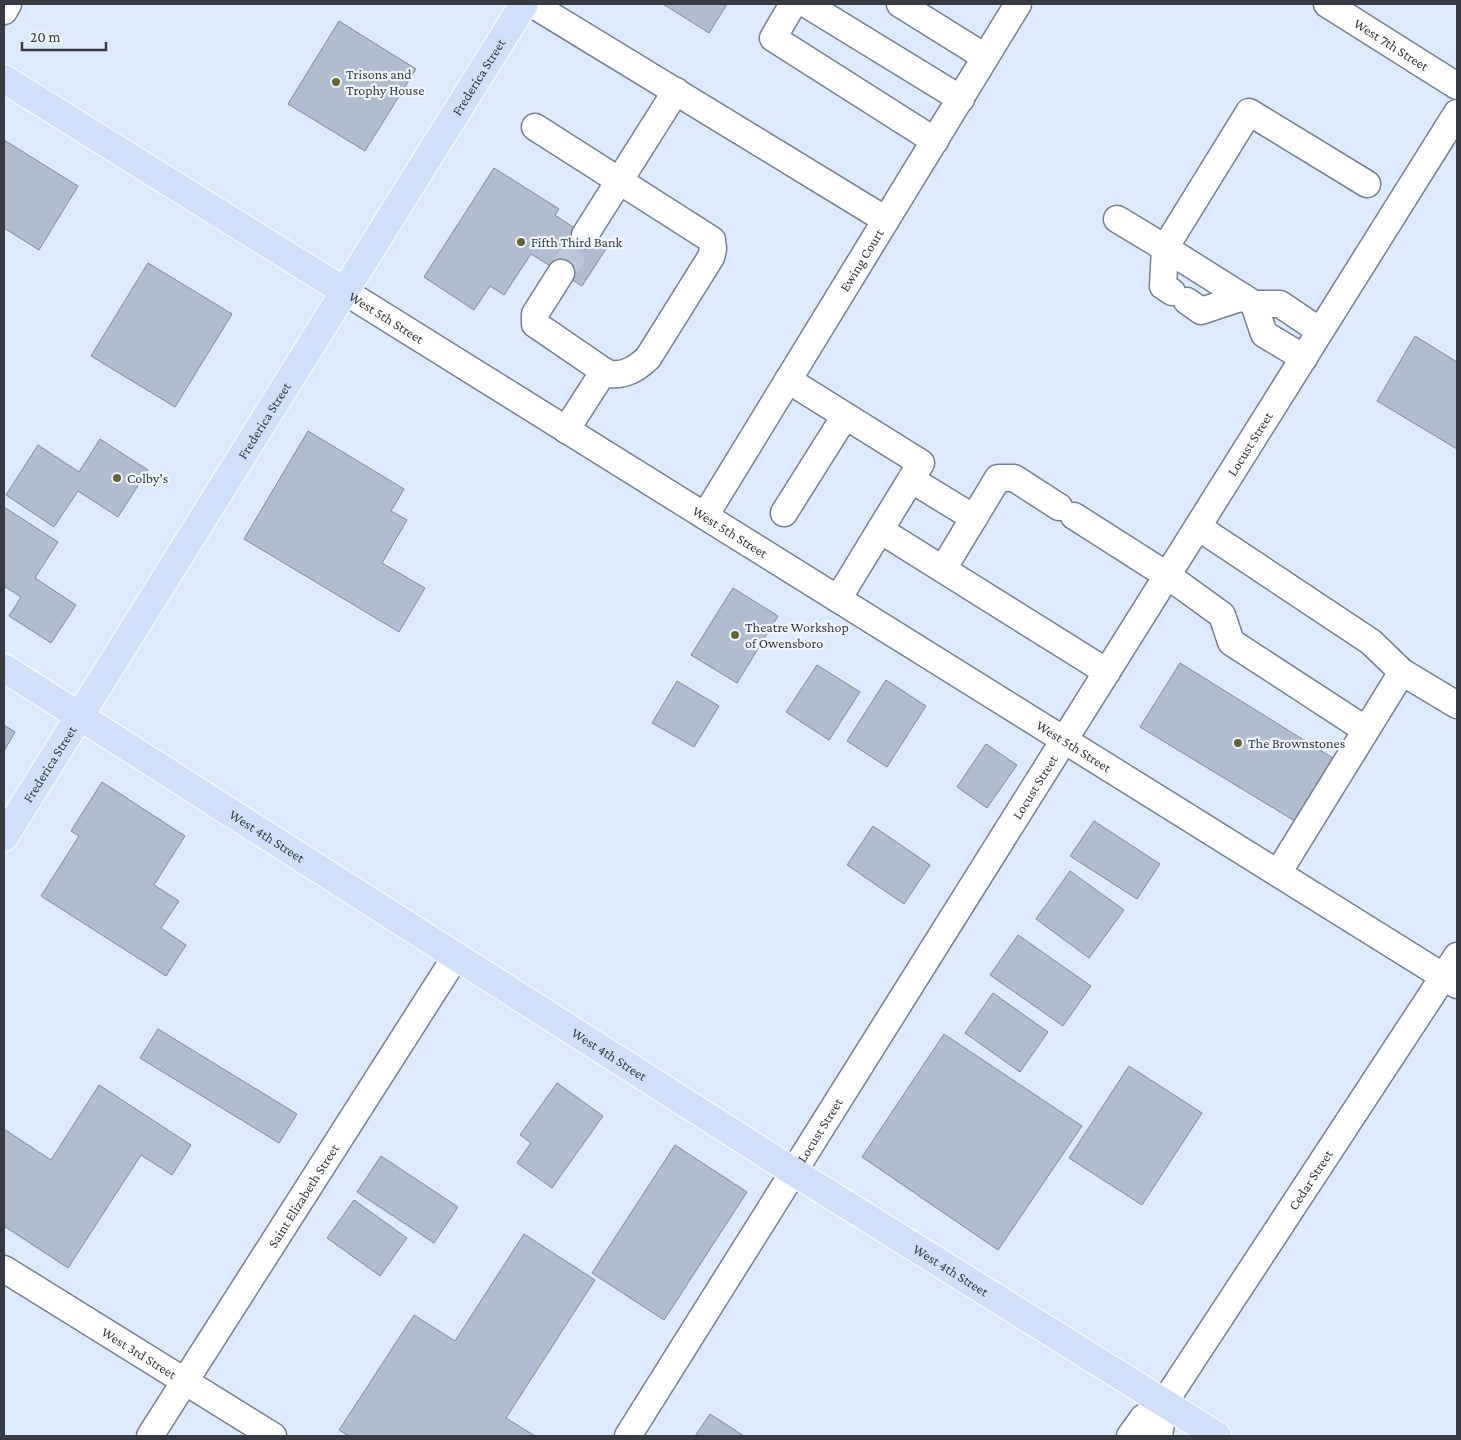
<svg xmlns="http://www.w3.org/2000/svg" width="1461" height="1440" viewBox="0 0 1461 1440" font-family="'Crimson Pro',serif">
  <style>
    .building { fill: #afbdcf; stroke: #7e8b9c }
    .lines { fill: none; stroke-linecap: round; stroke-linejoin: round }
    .minor-tunnel { stroke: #bbc7d8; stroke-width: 26; stroke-dasharray: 26 13; stroke-linecap: butt }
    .minor-casing { stroke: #748092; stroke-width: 29 }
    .major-casing { stroke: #fff; stroke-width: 30 }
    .minor { stroke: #fff; stroke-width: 26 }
    .major { stroke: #cfe1fa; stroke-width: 28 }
    .poi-dot { fill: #666430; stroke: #f0f6fe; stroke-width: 2 }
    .labels { text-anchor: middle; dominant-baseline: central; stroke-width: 4.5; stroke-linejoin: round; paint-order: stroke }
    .street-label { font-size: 14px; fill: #363b43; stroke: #f0f6fe }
    .poi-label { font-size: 14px; fill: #363b43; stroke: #f0f6fe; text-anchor: start }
  </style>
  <rect width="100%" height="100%" fill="#dceafd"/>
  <g class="building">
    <polygon points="663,4 727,4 709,33"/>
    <polygon points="339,21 416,69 365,151 288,104"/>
    <polygon points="4,140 78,186 39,250 4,228"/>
    <polygon points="494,168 559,209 555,215 606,249 582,286 531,254 504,295 490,286 474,310 424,277"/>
    <polygon points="148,263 232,314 175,407 91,356"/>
    <polygon points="1415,336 1457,362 1457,449 1377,401"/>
    <polygon points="308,431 404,489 391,511 407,520 382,563 425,588 399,632 244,539"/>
    <polygon points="100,439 148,470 118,517 78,491 54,527 6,495 38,445 79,472"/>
    <polygon points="4,507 58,542 35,578 76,605 51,643 9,616 21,597 4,586"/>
    <polygon points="733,588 778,616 737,683 691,655"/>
    <polygon points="1180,663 1336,760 1298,823 1140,727"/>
    <polygon points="817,665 860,692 829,740 786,712"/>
    <polygon points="886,680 926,706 887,767 847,741"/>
    <polygon points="677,681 719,706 694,747 652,723"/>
    <polygon points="4,725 15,732 4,751"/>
    <polygon points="986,744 1017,765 987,808 957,787"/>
    <polygon points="102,782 185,836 154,885 179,901 161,928 186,945 166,976 41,896 79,836 71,831"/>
    <polygon points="1094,821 1160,864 1137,899 1070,856"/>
    <polygon points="873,826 930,865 904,904 847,865"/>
    <polygon points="1070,871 1124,910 1089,958 1036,919"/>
    <polygon points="1018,935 1091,986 1063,1026 990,975"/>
    <polygon points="993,993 1048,1032 1020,1072 965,1033"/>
    <polygon points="158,1029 297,1114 279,1143 140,1058"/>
    <polygon points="944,1034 1082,1126 998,1250 862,1157"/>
    <polygon points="1129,1066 1202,1113 1142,1205 1069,1158"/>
    <polygon points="557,1083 603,1116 552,1188 517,1163 531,1143 520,1135"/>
    <polygon points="99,1085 191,1145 172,1175 141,1155 68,1268 4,1226 4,1129 51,1160"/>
    <polygon points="675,1145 747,1192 664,1320 592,1273"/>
    <polygon points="381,1156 458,1207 434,1243 357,1192"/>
    <polygon points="354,1200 407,1238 380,1276 327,1238"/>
    <polygon points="524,1234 595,1280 506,1418 535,1436 349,1436 339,1430 414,1315 455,1341"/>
    <polygon points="710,1414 744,1436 695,1436"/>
  </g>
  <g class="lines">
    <polyline class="minor-tunnel" points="561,273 585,235"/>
    <defs>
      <g id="minor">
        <polyline points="532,4 886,220"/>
        <polyline points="793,4 773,38 935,141"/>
        <polyline points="806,4 961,99"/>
        <polyline points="900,4 985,57"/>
        <path id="s1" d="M1327 4 1457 86"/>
        <polyline points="4,11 8,4"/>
        <path d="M535 127 712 240 713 249 711 257 648 358C636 369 625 376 608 374L535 324V314L561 273"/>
        <polyline points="1117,219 1165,248 1163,286 1172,292"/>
        <polyline points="585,235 676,91"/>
        <path id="s2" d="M344 291 1457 985"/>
        <polyline points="1187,301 1201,311 1243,297"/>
        <polyline points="1254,304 1264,334 1304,358"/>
        <polyline points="1320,331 1280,304 1254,304 1165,248 1249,112 1367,184"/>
        <polyline points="788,380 921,463 880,530"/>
        <polyline points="566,430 604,371"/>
        <polyline points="912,480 974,518"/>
        <polyline points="784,513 845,416"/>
        <path id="s3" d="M705 516 1018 4"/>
        <polyline points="1074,516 1168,576 1222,615 1231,642 1366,730"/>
        <polyline points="1198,527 1371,642 1402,672 1457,705"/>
        <polyline points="943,569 998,478 1014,478 1059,507"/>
        <polyline points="838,599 880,530 1107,672"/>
        <polyline points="1278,873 1402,672"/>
        <path id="s4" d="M4 1269 273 1436"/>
        <path id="s5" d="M150 1436 456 956"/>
        <path id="s6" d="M628 1436 1457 113"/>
        <path id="s7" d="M1130 1436 1143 1418 1164 1403 1457 956"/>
        <polyline points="1159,1436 1164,1403"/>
      </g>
      <g id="major">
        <polyline points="4,79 344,291"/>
        <path id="s8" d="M4 668 794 1172 1217 1436"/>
        <path id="s9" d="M4 837 524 4"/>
      </g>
    </defs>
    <use href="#minor" class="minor-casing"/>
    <use href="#major" class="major-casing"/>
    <use href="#minor" class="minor"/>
    <use href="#major" class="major"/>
  </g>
  <g class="poi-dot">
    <circle cx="336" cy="82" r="5"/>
    <circle cx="521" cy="242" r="5"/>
    <circle cx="117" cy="478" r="5"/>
    <circle cx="735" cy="635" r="5"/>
    <circle cx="1238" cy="743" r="5"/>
  </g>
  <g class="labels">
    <g class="street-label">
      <text stroke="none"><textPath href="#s1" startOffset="76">West 7th Street</textPath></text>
      <text stroke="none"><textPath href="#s9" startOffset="896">Frederica Street</textPath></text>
      <text stroke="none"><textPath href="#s3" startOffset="300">Ewing Court</textPath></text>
      <text stroke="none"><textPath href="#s2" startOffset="50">West 5th Street</textPath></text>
      <text stroke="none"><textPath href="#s9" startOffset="491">Frederica Street</textPath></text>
      <text stroke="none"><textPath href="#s6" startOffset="1171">Locust Street</textPath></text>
      <text stroke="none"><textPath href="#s2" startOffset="455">West 5th Street</textPath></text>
      <text stroke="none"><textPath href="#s2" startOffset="860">West 5th Street</textPath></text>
      <text stroke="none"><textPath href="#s9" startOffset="86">Frederica Street</textPath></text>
      <text stroke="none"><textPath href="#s6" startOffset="766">Locust Street</textPath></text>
      <text stroke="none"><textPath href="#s8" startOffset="312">West 4th Street</textPath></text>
      <text stroke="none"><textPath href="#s8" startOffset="718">West 4th Street</textPath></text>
      <text stroke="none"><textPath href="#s6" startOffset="361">Locust Street</textPath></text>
      <text stroke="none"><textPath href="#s7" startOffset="315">Cedar Street</textPath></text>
      <text stroke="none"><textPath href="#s5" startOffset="285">Saint Elizabeth Street</textPath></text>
      <text stroke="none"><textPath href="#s8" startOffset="1122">West 4th Street</textPath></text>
      <text stroke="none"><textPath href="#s4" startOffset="159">West 3rd Street</textPath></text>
    </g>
    <g class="poi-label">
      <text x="346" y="74">Trisons and<tspan x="346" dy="16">Trophy House</tspan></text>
      <text x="531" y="242">Fifth Third Bank</text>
      <text x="127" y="478">Colby's</text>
      <text x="745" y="627">Theatre Workshop<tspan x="745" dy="16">of Owensboro</tspan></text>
      <text x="1248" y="743">The Brownstones</text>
    </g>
  </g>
  <rect width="1461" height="1440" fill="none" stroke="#363b43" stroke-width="10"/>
  <path d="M22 42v8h84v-8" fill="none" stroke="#363b43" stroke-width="2.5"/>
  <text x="30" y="42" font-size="15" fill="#363b43" stroke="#f0f6fe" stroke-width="4" paint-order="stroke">20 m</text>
</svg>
